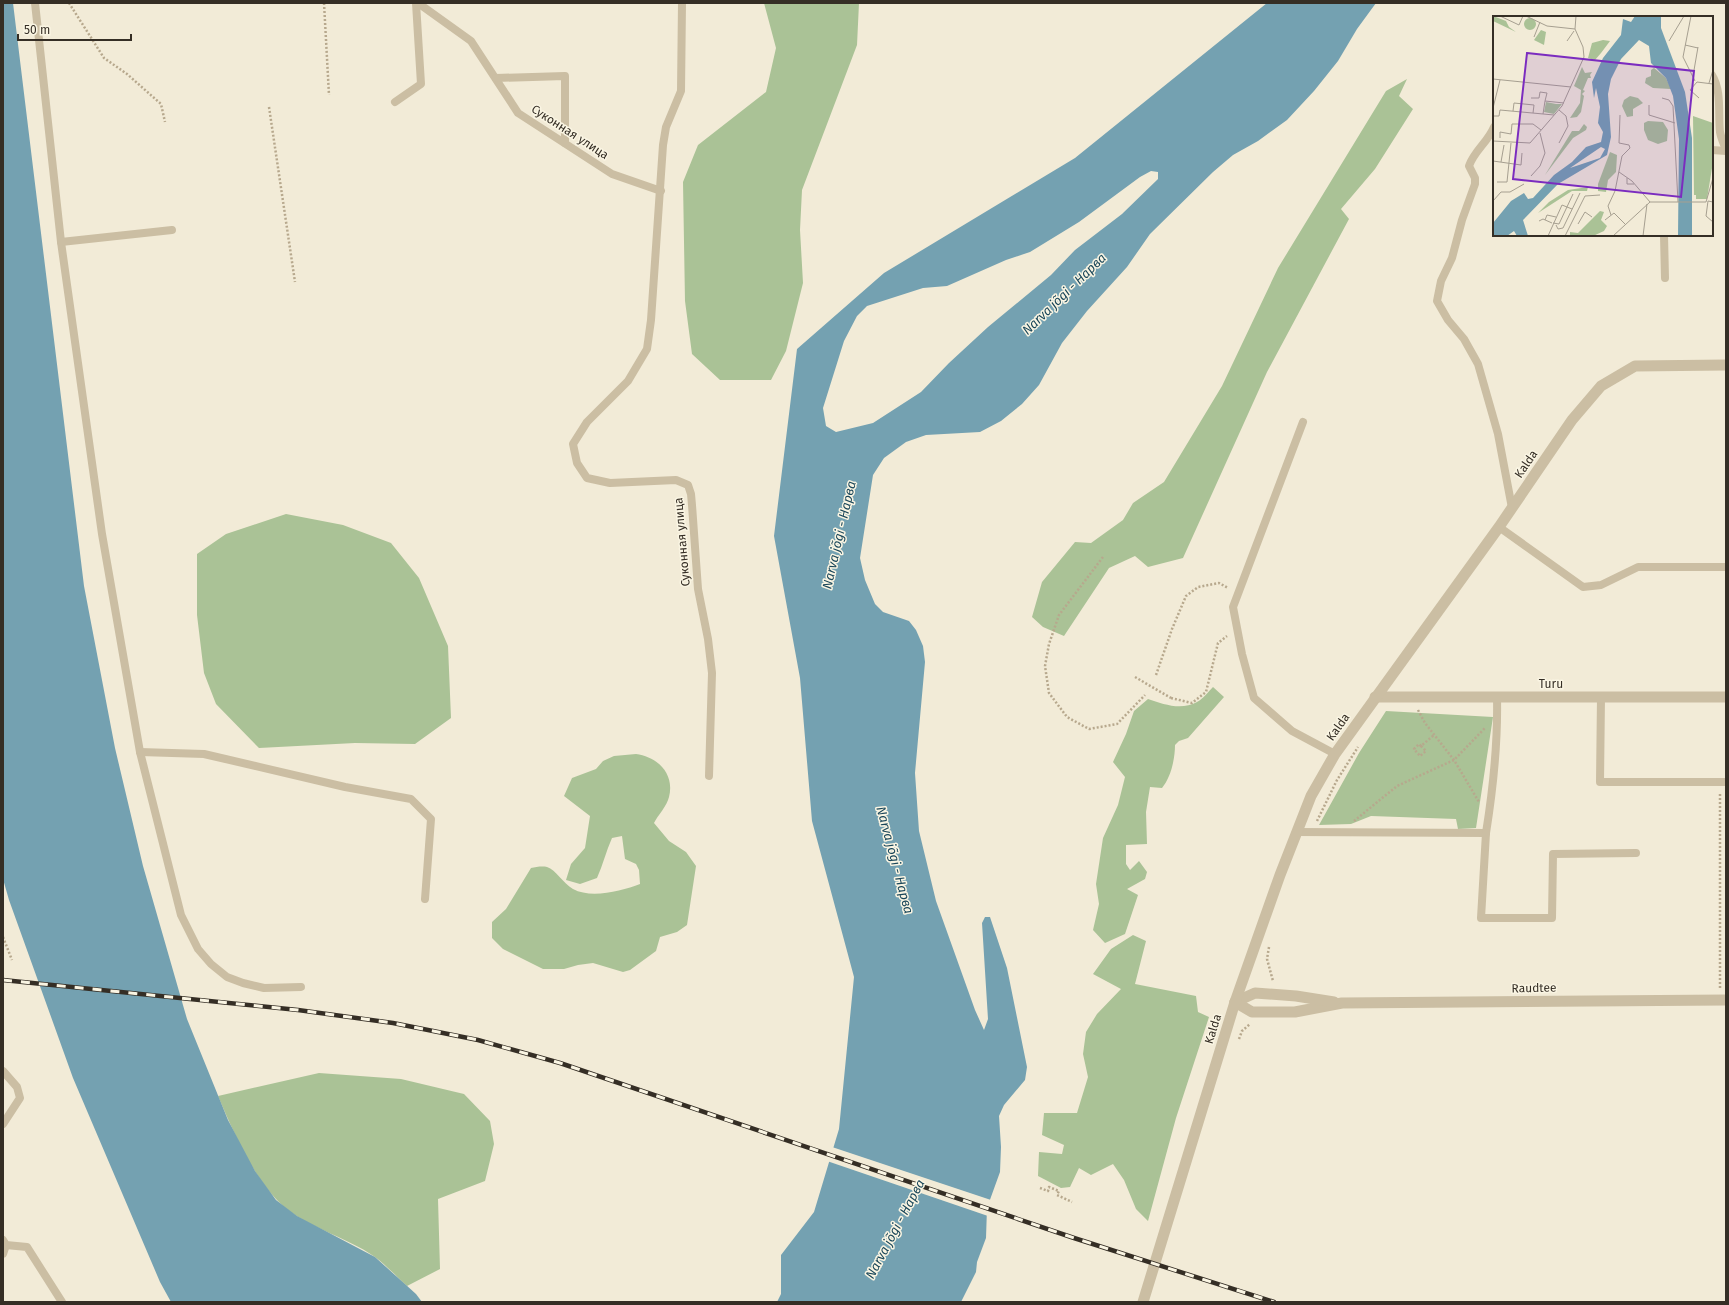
<svg xmlns="http://www.w3.org/2000/svg" width="1729" height="1305" viewBox="0 0 1729 1305" font-family="'Fira Sans',sans-serif">
  <style>
    .green { fill: #aac296 }
    .water { fill: #74a1b1; fill-rule: evenodd }
    .pier { fill: #f2ebd7 }
    .lines { fill: none; stroke-linecap: round; stroke-linejoin: round }
    .path { stroke: #b7a88d; stroke-width: 2.5; stroke-dasharray: 2 2; stroke-linecap: butt }
    .service { stroke: #cbbea3; stroke-width: 8 }
    .minor { stroke: #cbbea3; stroke-width: 11 }
    .tertiary { stroke: #cbbea3; stroke-width: 11 }
    .rail-casing { stroke: #352e25; stroke-width: 4.5 }
    .rail { stroke: #faf5e3; stroke-width: 3; stroke-dasharray: 9; stroke-linecap: butt }
    .path-bridge { stroke: #b7a88d; stroke-width: 2.5; stroke-dasharray: 2 2; stroke-linecap: butt }
    .labels { text-anchor: middle; dominant-baseline: central; stroke-width: 3; stroke-linejoin: round; paint-order: stroke }
    .street-label { font-size: 12px; fill: #352e25; stroke: #faf5e3 }
    .water-label { font-size: 13px; font-style: italic; fill: #194659; stroke: #faf5e3 }
    .inset-road { fill: none; stroke: #a69f90; stroke-width: 1 }
    .view { fill: #7b2cbf; fill-opacity: 0.15; stroke: #7b2cbf; stroke-width: 2 }
    .inset-edge { fill: none; stroke: #352e25; stroke-width: 2 }
  </style>
  <rect width="100%" height="100%" fill="#f2ebd7"/>
  <g class="green">
    <polygon points="764,3 859,3 857,45 802,190 800,230 803,283 786,351 771,380 720,380 692,354 685,301 683,182 698,145 766,92 776,48"/>
    <polygon points="1407,79 1399,96 1413,109 1375,169 1341,209 1349,219 1267,372 1183,558 1148,567 1135,556 1109,568 1064,636 1043,627 1032,617 1042,582 1075,542 1091,543 1123,520 1133,503 1164,482 1222,386 1278,268 1386,91"/>
    <polygon points="286,514 343,525 391,543 419,578 448,646 451,718 415,744 355,743 259,748 216,704 204,673 197,615 197,554 226,534"/>
    <path d="M1213 687 1224 697 1188 738 1179 741 1175 745C1175 759 1171 777 1162 788L1150 787 1146 812 1147 844 1126 845V864L1130 870 1139 861 1147 872 1145 879 1127 889 1138 895 1125 934 1105 943 1093 930 1099 904 1096 884 1103 838 1118 805 1125 777 1113 762 1126 734 1134 711 1148 699C1163 704 1181 711 1197 702 1203 699 1208 692 1213 687Z"/>
    <polygon points="1386,711 1493,717 1476,828 1458,829 1456,819 1371,816 1351,824 1319,825 1359,753"/>
    <path d="M636 754C657 757 675 773 669 797 667 806 658 815 654 823L669 841 686 852 696 866 687 925 677 932 660 937 656 951 630 970 623 972 593 963 578 965 564 969H543L503 949 492 938V922L506 909 531 868C536 867 542 866 547 867 556 870 563 883 573 889 591 899 622 891 640 884L639 870 636 864 625 859 622 836 612 838C606 851 603 865 597 878L580 884 566 880 571 864 585 848 590 816 564 796 572 778 596 769 603 761 614 756Z"/>
    <polygon points="1133,935 1146,941 1135,984 1196,996 1198,1012 1209,1017 1176,1118 1148,1221 1136,1209 1124,1180 1113,1164 1091,1175 1079,1168 1070,1187 1061,1188 1038,1176 1039,1152 1062,1154 1064,1145 1042,1135 1044,1113 1077,1113 1088,1077 1083,1054 1086,1032 1097,1014 1121,989 1093,974 1111,949"/>
    <path d="M319 1073 401 1079 464 1094 490 1121 494 1144 485 1181 438 1199 440 1269 407 1286C397 1277 387 1266 375 1257 346 1236 300 1226 276 1199 250 1171 233 1131 218 1096Z"/>
  </g>
  <g class="water">
    <polygon points="3,3 13,3 84,586 115,748 143,866 187,1019 228,1120 255,1171 276,1200 297,1216 375,1257 416,1294 422,1302 171,1302 160,1282 73,1078 9,900 3,879"/>
    <path d="M1267 3H1376L1357 29 1338 61 1314 91 1287 120 1258 141 1233 155 1213 172 1150 234 1127 267 1087 311 1062 343 1039 385 1022 404 1001 421 980 432 926 435 906 442 884 458 873 475 860 558 865 580 875 604 883 612 909 621 916 630 923 646 925 662 915 773 919 831 936 901 975 1010 984 1030 988 1019 982 923 985 917H990L1007 968 1027 1067 1025 1080 1004 1105 999 1116 1001 1147 1000 1172 987 1208 986 1238 977 1262 976 1272 961 1302H777L781 1294V1255L814 1212 839 1129 854 977 812 821 800 678 774 536 797 349 884 273 1075 158ZM1151 171 1158 172V179L1122 214 1075 250 1051 275 988 327 949 363 921 392 873 423 836 432 826 426 823 408 844 341 857 316 867 306 923 288 947 286 1006 260 1030 252 1079 222 1140 177Z"/>
  </g>
  <polygon class="pier" points="832,1147 991,1200 988,1216 827,1161"/>
  <g class="lines">
    <g class="path">
      <polyline points="69,3 104,58 127,74 161,104 165,122"/>
      <polyline points="324,3 329,95"/>
      <polyline points="269,107 295,282"/>
      <polyline points="1103,557 1059,615 1049,644 1045,666 1049,693 1067,717 1089,729 1117,724 1145,695"/>
      <polyline points="1156,675 1172,629 1186,596 1198,587 1219,583 1228,588"/>
      <polyline points="1171,698 1192,703 1206,692 1218,643 1227,636"/>
      <polyline points="1418,710 1425,723 1454,760 1479,802"/>
      <polyline points="1421,746 1419,744 1414,749 1420,756 1426,751 1421,746 1434,735"/>
      <polyline points="1317,821 1337,780 1358,747"/>
      <polyline points="1354,821 1397,786 1454,760 1485,728"/>
      <polyline points="3,937 12,960"/>
      <polyline points="1269,947 1267,959 1273,981"/>
      <polyline points="1720,988 1720,793"/>
      <polyline points="1239,1039 1242,1031 1250,1024"/>
      <polyline points="1040,1188 1048,1191 1049,1187 1059,1191 1057,1195 1072,1202"/>
    </g>
    <g class="service">
      <polyline points="35,3 61,242 102,534 140,752 181,915 198,949 211,964 227,977 243,983 264,988 301,987"/>
      <polyline points="418,3 471,41 518,113 612,174 661,191"/>
      <polyline points="682,3 681,91 666,127 663,145 651,320 647,349 628,381 587,422 573,444 577,463 587,478 610,483 676,480 688,485 691,494 692,505 698,589 708,639 712,673 709,776"/>
      <path d="M1712 75C1722 91 1718 114 1720 132 1721 138 1724 144 1726 150"/>
      <polyline points="496,78 565,76 565,143"/>
      <polyline points="395,102 421,84 416,3"/>
      <path d="M1494 127C1488 142 1474 151 1469 166L1475 178V184L1462 220 1452 258 1441 281 1437 301 1448 320 1464 339 1478 364 1498 434 1512 508"/>
      <polyline points="1712,150 1726,151"/>
      <polyline points="1664,235 1665,278"/>
      <polyline points="61,242 172,230"/>
      <polyline points="1303,422 1233,607 1242,654 1254,698 1292,731 1335,754"/>
      <polyline points="1499,527 1583,587 1601,585 1638,567 1726,567"/>
      <polyline points="1601,697 1600,782 1726,782"/>
      <polyline points="140,752 204,754 345,787 411,799 431,819 425,899"/>
      <path d="M1297 832 1486 833C1493 789 1498 742 1497 697"/>
      <polyline points="1486,833 1481,918 1552,918 1553,854 1636,853"/>
      <polyline points="3,1071 17,1087 20,1098 3,1124"/>
      <polyline points="3,1240 6,1245 27,1247 62,1302"/>
      <polyline points="3,1254 6,1245"/>
    </g>
    <g class="minor">
      <polyline points="1375,697 1726,697"/>
      <polyline points="1235,1002 1252,1012 1295,1012 1342,1003 1726,1000"/>
      <polyline points="1235,1002 1255,993 1296,996 1334,1002"/>
    </g>
    <polyline class="tertiary" points="1143,1302 1235,1002 1280,875 1311,796 1335,754 1499,527 1572,420 1601,386 1635,366 1726,365"/>
    <defs>
      <polyline id="rail" points="3,980 298,1010 393,1023 478,1040 560,1063 1074,1238 1274,1302"/>
    </defs>
    <use href="#rail" class="rail-casing"/>
    <use href="#rail" class="rail"/>
    <polyline class="path-bridge" points="1135,677 1171,698"/>
  </g>
  <g class="labels">
    <g class="street-label">
      <text transform="translate(570 132) rotate(33)">Суконная улица</text>
      <text transform="translate(1526 464) rotate(-56)">Kalda</text>
      <text transform="translate(682 542) rotate(-95)">Суконная улица</text>
      <text x="1551" y="684">Turu</text>
      <text transform="translate(1338 727) rotate(-55)">Kalda</text>
      <text transform="translate(1534 988) rotate(-1)">Raudtee</text>
      <text transform="translate(1213 1029) rotate(-73)">Kalda</text>
    </g>
    <g class="water-label">
      <text transform="translate(1064 294) rotate(-44)">Narva jõgi - Нарва</text>
      <text transform="translate(839 535) rotate(-77)">Narva jõgi - Нарва</text>
      <text transform="translate(895 860) rotate(75)">Narva jõgi - Нарва</text>
      <text transform="translate(895 1229) rotate(-62)">Narva jõgi - Нарва</text>
    </g>
  </g>
  <g transform="translate(1493 16)">
    <rect width="220" height="220" fill="#f2ebd7"/>
    <path d="M0 0 13 5 16 11 23 16 0 5ZM31 8a6 6 0 1 1 12 0a6 6 0 1 1-12 0ZM48 14 53 16 51 29 41 24ZM110 24 117 25 108 37 102 44 95 42 99 27ZM89 51 92 57 99 56 97 59 98 62H95L90 74 92 75 89 78 91 80 88 96 84 101 77 102 87 87 88 74 81 70ZM161 52 173 62 178 73 160 72 152 67 153 62 158 60V54ZM137 80 145 82 150 87 140 93V100L134 101 129 90 131 84ZM53 86 63 88H69L61 98 51 96ZM200 100 220 107V146L214 183H203V179H201ZM155 105 170 106 175 114 174 125 165 128 155 124 151 114V107ZM91 108 94 111 93 114 80 122 52 159 79 115H86ZM117 136 124 139 123 156 115 164 113 176 105 175V168ZM95 171 94 175H79L45 197 56 186 75 174ZM107 195 111 196 108 204 114 210 111 215 100 220 77 219V216L85 217Z" fill="#aac296"/>
    <path d="M142 0H168V12L192 76 199 122V220H185L186 123 180 80 173 62 158 47 156 30 146 24 128 43 118 63 115 78 118 121 114 139 65 168 30 204 35 220H24L21 215 14 220H0V207L18 185 31 177 35 183 40 182 61 159 79 146 93 131 108 126 110 116 105 107 107 91 103 72 101 82 99 66 110 42 128 19 130 3 138 6ZM108 131 112 133 107 142 77 152Z" fill="#74a1b1" fill-rule="evenodd"/>
    <path class="inset-road" d="M7 0 26 9 30 0M198 0 190 41 202 65M82 13 83 0M41 21 47 6M74 25 81 15M176 25 191 0M192 29 205 32M200 60 205 31M0 63 78 71M216 67 220 54M38 82H46L47 76 54 77 52 85M169 82 176 84 180 90 185 186M206 82 197 74 204 66 220 68M156 89V99L182 107M0 92 7 64M20 95 21 87 41 89 40 97M50 98 52 85 71 87M0 100H6L7 94 61 99M7 122V116L18 118 19 108H40L48 114M0 125 37 127 69 90 91 41 90 31 82 13 54 10 33 0M66 127 75 110 73 100 66 94M0 145 28 149 29 137M8 146 11 129M126 156 139 165 157 186M38 160 47 150 52 137 47 117M134 162V168H141M4 166H14L18 127M0 185 8 176H17L31 168M220 186 215 185 213 200 220 206M118 199 115 190 122 175 129 140 137 132 136 129 126 127 127 99M52 204 54 199 63 201M112 204 121 197 132 208M46 205 50 203 59 207M60 207 66 208 80 178M85 208 92 196 99 201M63 209 65 213 70 212 87 177M55 220 69 189 79 193M72 220 92 180 107 179M120 220 157 186H213L220 162M150 220 154 188"/>
    <path class="view" d="M34 37 201 55 188 181 20 163Z"/>
    <rect width="220" height="220" class="inset-edge"/>
  </g>
  <rect width="1729" height="1305" fill="none" stroke="#352e25" stroke-width="8"/>
  <path d="M18 34v6h113v-6" fill="none" stroke="#352e25" stroke-width="2"/>
  <text x="24" y="34" font-size="12" fill="#352e25" stroke="#faf5e3" stroke-width="3" paint-order="stroke">50 m</text>
</svg>
